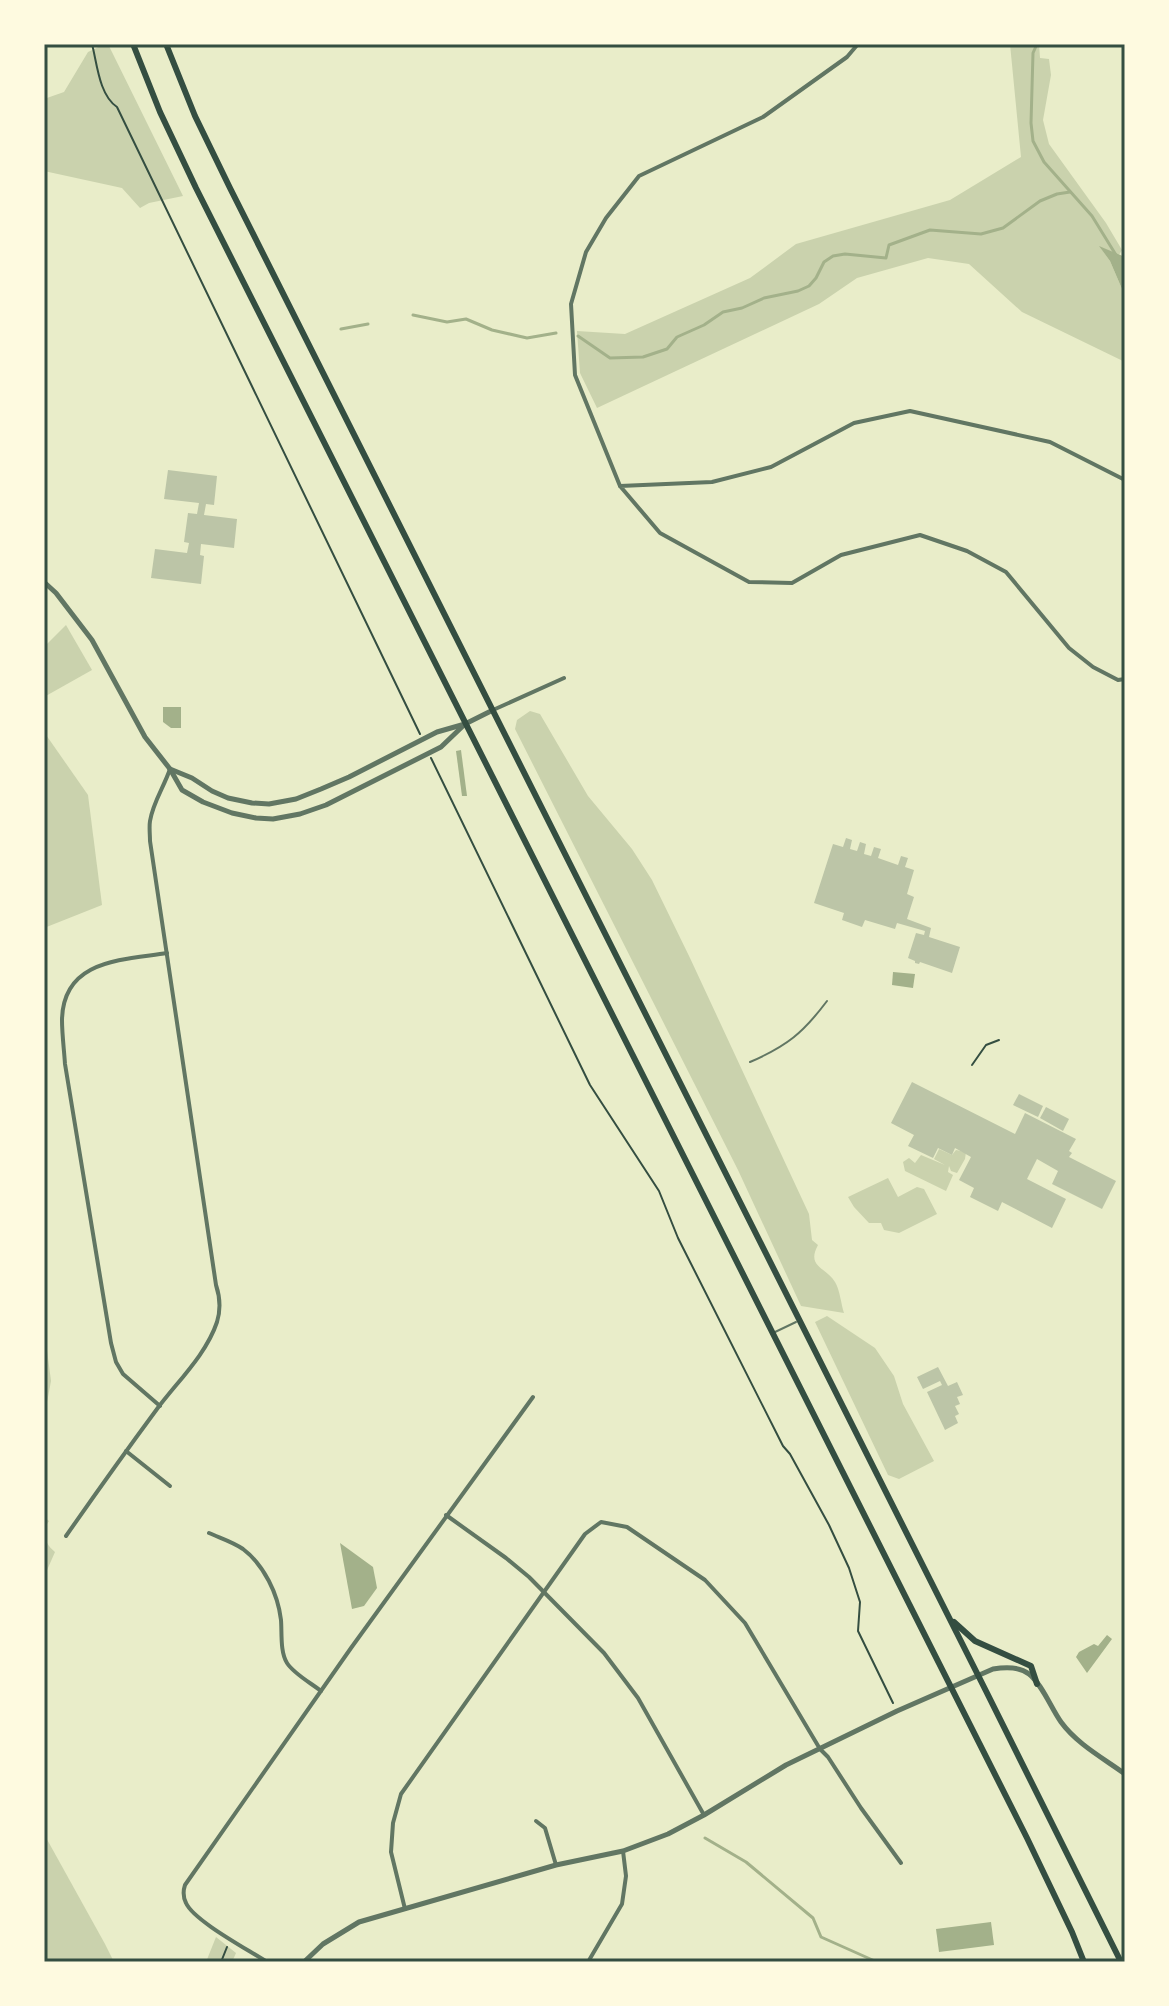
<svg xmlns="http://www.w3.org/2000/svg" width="1169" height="2006" viewBox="0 0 1169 2006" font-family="'Open Sans',sans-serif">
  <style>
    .green { fill: #cad2ad }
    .water { fill: #a3b18a }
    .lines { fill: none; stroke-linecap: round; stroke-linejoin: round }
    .stream { stroke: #a3b18a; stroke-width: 3 }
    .building { fill: #bcc5a7 }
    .path { stroke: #344e41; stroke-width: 2 }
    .service { stroke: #617663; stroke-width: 2 }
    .minor { stroke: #617663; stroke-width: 4 }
    .tertiary { stroke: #617663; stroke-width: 5 }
    .trunk { stroke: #344e41; stroke-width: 6 }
    .neatline { fill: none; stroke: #344e41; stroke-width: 3 }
  </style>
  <rect width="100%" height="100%" fill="#e9edc9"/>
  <g class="green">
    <polygon points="105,44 108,44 183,196 149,203 140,208 122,188 44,171 44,99 64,92 88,52"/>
    <polygon points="1010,44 1039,44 1040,58 1049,59 1051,75 1043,120 1049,144 1106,223 1122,250 1119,255 1100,247 1110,261 1125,296 1125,362 1022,312 969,264 928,258 857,278 819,304 597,408 580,373 577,331 625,334 750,278 796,244 950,200 1021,157"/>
    <polygon points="66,625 92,670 44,697 44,647"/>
    <path d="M530 711 540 714 588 796 632 849 652 880 690 958 809 1214 812 1240 818 1245C806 1267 826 1267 835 1282 840 1290 841 1304 844 1313L801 1306 738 1170 515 729 517 720Z"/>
    <polygon points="44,732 88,795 102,905 44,928"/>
    <polygon points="939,1149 952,1155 956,1150 966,1152 965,1159 957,1173 951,1171 949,1166 948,1172 953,1175 946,1191 905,1171 903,1162 909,1158 915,1163 921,1155 945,1165 934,1159"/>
    <polygon points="888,1178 898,1197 917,1187 924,1189 937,1214 899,1233 884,1230 881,1223 869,1223 854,1207 848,1197"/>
    <polygon points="827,1316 875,1348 894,1376 903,1404 934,1461 899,1479 888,1475 815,1322"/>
    <polygon points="44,1327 51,1381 44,1418"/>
    <path d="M44 1517 49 1521C41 1532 44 1543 55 1552L44 1577Z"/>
    <polygon points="44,1834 105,1944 114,1962 44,1962"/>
    <polygon points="216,1937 236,1953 232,1962 206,1962"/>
  </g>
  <g class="water">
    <polygon points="1099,246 1125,257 1125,296 1110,261"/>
    <polygon points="163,707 181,707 181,728 171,728 163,722"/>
    <polygon points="461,750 467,796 462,796 456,751"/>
    <polygon points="893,972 915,974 913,988 892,985"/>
    <polygon points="340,1543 373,1567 377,1588 364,1606 352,1609"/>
    <polygon points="1107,1635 1112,1639 1087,1673 1076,1657 1079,1652 1094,1644 1098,1646"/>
    <polygon points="991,1922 994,1945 939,1952 936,1929"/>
  </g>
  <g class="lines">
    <g class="stream">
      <polyline points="1037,44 1033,53 1031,123 1033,141 1044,162 1092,216 1116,255"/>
      <polyline points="413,315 447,322 466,319 492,330 527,338 556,333"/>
      <polyline points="341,329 368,324"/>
      <polyline points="578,336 610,358 643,357 667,349 677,337 704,325 723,312 742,308 764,298 798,291 809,286 816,278 824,262 833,256 845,254 886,258 889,245 930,230 981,234 1003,228 1040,201 1057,194 1070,192"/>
      <polyline points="705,1838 746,1862 813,1918 821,1937 877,1962"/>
    </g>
  </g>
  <g class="building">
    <polygon points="168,470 217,476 214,505 206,504 204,515 237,519 234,548 201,544 200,555 204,556 201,584 151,578 155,549 187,553 189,543 184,542 188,513 197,514 199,503 164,499"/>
    <polygon points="846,838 852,840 850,849 857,851 860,842 866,844 864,854 871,856 874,847 881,849 878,858 898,865 901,856 908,858 905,867 914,870 907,894 914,897 907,919 931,928 929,937 960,947 952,973 920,962 919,964 915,963 915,961 908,958 916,933 924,935 925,931 897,923 895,929 865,920 862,927 842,920 844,913 814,903 833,844 843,847"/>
    <polygon points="912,1082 1015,1134 1025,1113 1076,1139 1069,1151 1072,1153 1069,1157 1116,1181 1102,1209 1052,1184 1058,1171 1037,1159 1027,1179 1066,1199 1052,1228 1002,1202 998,1211 970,1197 974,1188 959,1180 971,1157 955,1148 952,1155 938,1148 933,1158 908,1146 914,1135 891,1123"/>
    <polygon points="1019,1094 1043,1106 1038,1117 1013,1105"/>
    <polygon points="1046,1107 1069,1119 1063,1131 1040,1118"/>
    <polygon points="938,1367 948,1386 957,1382 963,1395 957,1397 960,1404 955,1406 959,1414 955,1416 958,1423 945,1430 927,1392 942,1385 940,1381 923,1389 917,1377"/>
  </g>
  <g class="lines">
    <g class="path">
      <path d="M92 44C97 63 99 95 117 107L420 734"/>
      <polyline points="431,758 590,1085 659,1191 678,1238 783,1446 790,1454 829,1525 849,1568 860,1602 858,1631 893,1703"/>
      <polyline points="972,1065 986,1045 999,1040"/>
      <polyline points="221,1962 227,1947"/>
    </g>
    <g class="service">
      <path d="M750 1062C787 1046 803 1033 827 1001"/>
      <polyline points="773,1333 796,1322"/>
    </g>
    <g class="minor">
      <polyline points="1125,480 1050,442 910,411 854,423 771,467 712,482 620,486 660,533 749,582 792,583 841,555 920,535 967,551 1006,572 1069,648 1093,667 1118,680 1125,679"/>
      <polyline points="620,486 575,375 571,304 586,252 606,218 639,176 763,117 847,57 858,44"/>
      <polyline points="493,710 564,678"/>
      <path d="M160 1406 123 1374 116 1362 111 1343 65 1064C64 1049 62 1034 62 1020 63 959 123 960 167 953"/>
      <polyline points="126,1451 170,1486"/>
      <polyline points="446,1515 506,1558 529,1577 604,1653 638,1698 704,1815"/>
      <path d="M209 1533C220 1538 233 1542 243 1549 264 1565 278 1594 281 1620 282 1633 280 1652 287 1663 294 1674 311 1683 321 1691"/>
      <path d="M66 1536C96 1493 126 1451 157 1409 177 1382 206 1355 217 1322 221 1309 220 1297 216 1285L150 841C150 835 149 827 150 821 153 802 164 787 170 769"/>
      <polyline points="536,1821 545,1828 556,1865"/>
      <polyline points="405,1909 391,1852 393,1823 401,1794 585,1534 601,1522 627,1527 705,1580 745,1623 820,1749 828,1757 861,1808 901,1863"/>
      <path d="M267 1962C249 1950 194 1921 186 1903 183 1897 183 1891 185 1885L351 1648 533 1397"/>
      <polyline points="588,1962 622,1904 626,1876 623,1851"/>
    </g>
    <g class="tertiary">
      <polyline points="44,582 56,593 92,640 145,737 170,769 182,790 203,802 232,813 256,818 273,819 300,814 326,805 441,747 465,724"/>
      <polyline points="170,769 192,778 212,791 228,798 252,803 269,804 296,799 321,789 349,777 437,732 465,724 493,710"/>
      <path d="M304 1962 323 1944 359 1922 556 1865 623 1851 668 1834 704 1815 786 1765 897 1711 993 1669C1005 1667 1019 1666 1029 1674 1042 1684 1051 1708 1061 1722 1077 1744 1103 1758 1125 1774"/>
    </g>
    <g class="trunk">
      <polyline points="133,44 160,112 196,188 1027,1838 1072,1932 1084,1962"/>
      <polyline points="166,44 195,116 230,188 986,1691 1121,1962"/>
      <polyline points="954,1622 975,1641 1031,1666 1037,1684"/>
    </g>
  </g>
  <rect width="1169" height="2006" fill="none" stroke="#fefae0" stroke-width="92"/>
  <rect x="46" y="46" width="1077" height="1914" class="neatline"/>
</svg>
